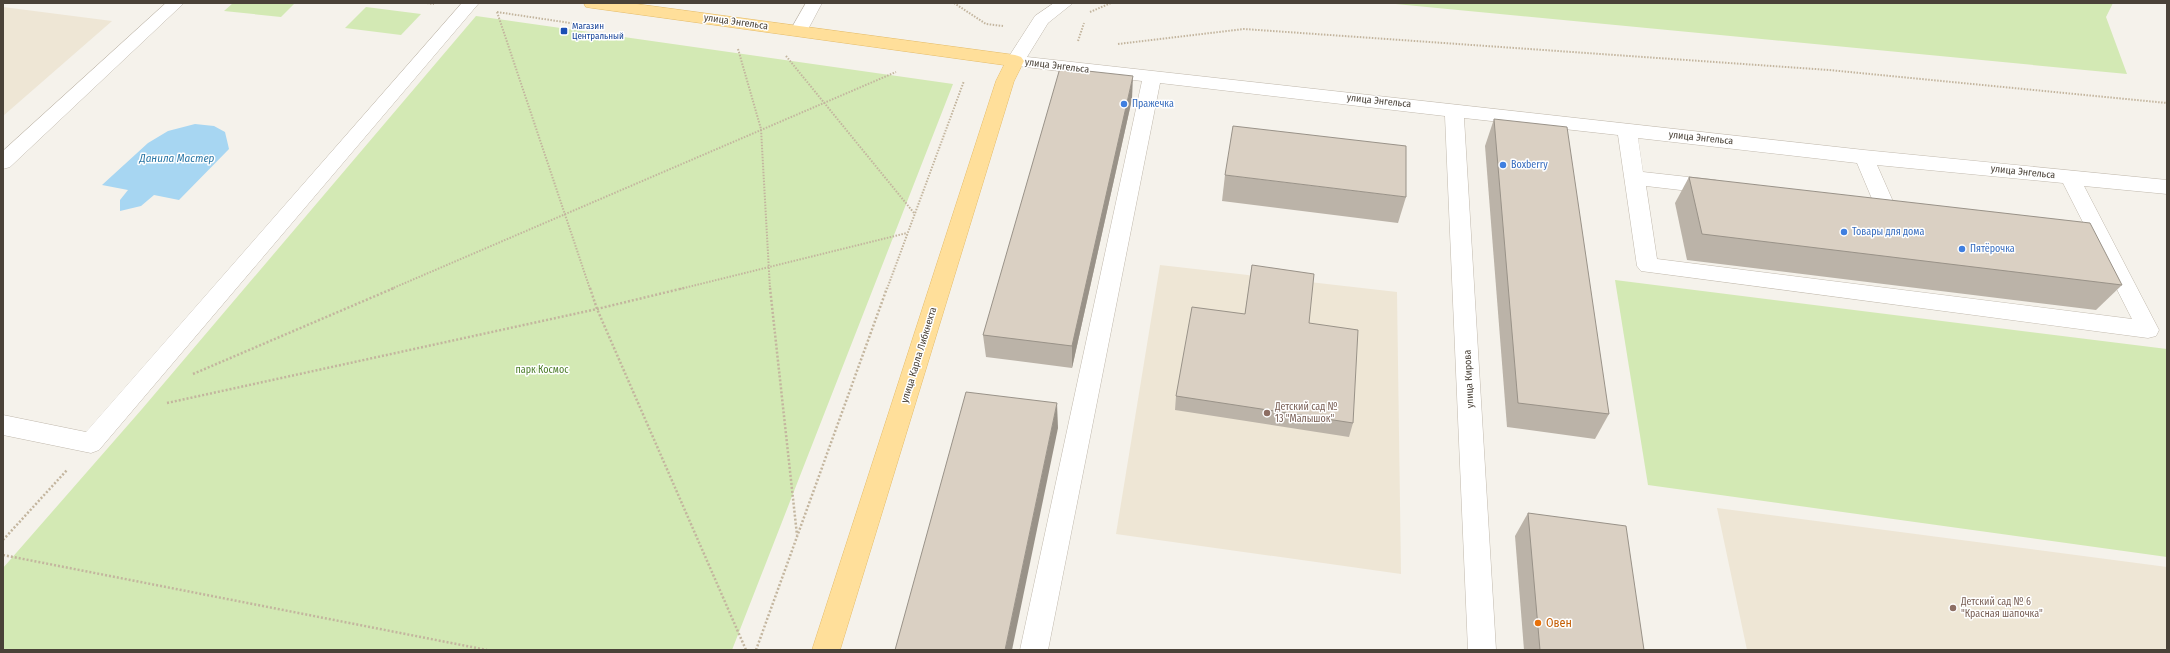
<svg xmlns="http://www.w3.org/2000/svg" width="2170" height="653" viewBox="0 0 2170 653" font-family="'Fira Sans Condensed',sans-serif">
  <style>
    .education { fill: #eee6d5 }
    .green { fill: #d3e9b4 }
    .water { fill: #a7d6f2 }
    .lines { fill: none; stroke-linecap: round; stroke-linejoin: round }
    .minor-casing { stroke: #c1b9ad; stroke-width: 1 }
    .major-casing { stroke: #e5bc69; stroke-width: 1 }
    .path-far1 { stroke: #c3b59e; stroke-width: 2; stroke-dasharray: 1.5 1.5; stroke-linecap: butt }
    .path { stroke: #c3b59e; stroke-width: 2.5; stroke-dasharray: 2 2; stroke-linecap: butt }
    .minor { fill: #fff; fill-rule: evenodd }
    .major { fill: #ffdf9a; fill-rule: evenodd }
    .wall { fill: #bbb3a8 }
    .shaded-wall { fill: #999288 }
    .building { fill: #dad0c3; stroke: #999288 }
    .transit-dot { fill: #1a4fb4; stroke: #fff; stroke-width: 1.5 }
    .shop-dot { fill: #3f7fe0; stroke: #fff; stroke-width: 1.5 }
    .education-dot { fill: #8d6e63; stroke: #fff; stroke-width: 1.5 }
    .food-dot { fill: #e8710a; stroke: #fff; stroke-width: 1.5 }
    .labels { text-anchor: middle; dominant-baseline: central; stroke-width: 3; stroke-linejoin: round; paint-order: stroke }
    .far-transit-label { font-size: 9px; fill: #164399; stroke: #fff; text-anchor: start }
    .street-label { font-size: 10px; fill: #4a4238; stroke: #fff }
    .shop-label { font-size: 10px; fill: #366cbe; stroke: #fff; text-anchor: start }
    .park-label { font-size: 10px; fill: #4c7d2a; stroke: #fff }
    .education-label { font-size: 10px; fill: #785e54; stroke: #fff; text-anchor: start }
    .water-label { font-size: 11px; font-style: italic; fill: #2c78a7; stroke: #fff }
    .near-food-label { font-size: 12px; fill: #c56008; stroke: #fff; text-anchor: start }
  </style>
  <rect width="100%" height="100%" fill="#f5f2eb"/>
  <g class="education">
    <polygon points="3,7 112,21 3,116"/>
    <polygon points="1160,265 1397,292 1401,574 1116,534"/>
    <polygon points="1717,508 2167,567 2167,650 1747,650"/>
  </g>
  <g class="green">
    <polygon points="233,3 295,3 281,17 224,11"/>
    <polygon points="1385,3 2113,3 2106,17 2127,74"/>
    <polygon points="366,7 421,14 401,35 345,28"/>
    <polygon points="476,16 953,84 732,650 3,650 3,568 142,409"/>
    <polygon points="1615,280 2167,349 2167,557 1648,485"/>
  </g>
  <polygon class="water" points="195,124 214,126 225,132 229,149 179,200 154,195 141,206 120,211 120,200 128,190 102,185 148,143 168,131"/>
  <g class="lines">
    <defs>
      <g id="minor">
        <polygon points="166,3 184,3 10,167 3,169 3,151"/>
        <polygon points="462,3 479,3 99,450 91,453 3,435 3,415 86,432"/>
        <polygon points="806,3 822,3 805,35 799,36 793,35 790,31"/>
        <path d="M1054 3H1073L1048 23 1027 57 1864 150 2167 180V194L2084 186 2159 330 2156 336 2148 338 1641 271 1637 266 1618 135 1464 118 1496 650H1468L1445 116 1160 83 1048 650H1020L1142 81 1009 65 1006 61 1035 16ZM1638 138 1857 163 1875 206 1878 211 1885 213 1892 211 1895 206 1877 165 2063 183 2132 319 1657 259 1646 186 1715 194 1722 192 1725 187 1722 182 1715 180 1643 172Z"/>
      </g>
      <polygon id="major" points="584,3 629,3 1015,55 1021,57 1024,61 1014,81 840,650 812,650 996,81 1004,65 592,8 586,7"/>
    </defs>
    <use href="#minor" class="minor-casing"/>
    <use href="#major" class="major-casing"/>
    <g class="path-far1">
      <polyline points="427,3 434,4"/>
      <polyline points="954,3 986,24 1003,26"/>
      <polyline points="497,12 577,24"/>
      <polyline points="497,12 590,289"/>
      <polyline points="1090,12 1111,3"/>
      <polyline points="1078,41 1084,23"/>
      <polyline points="1118,44 1244,29 1829,70 2167,103"/>
      <polyline points="738,49 761,129 770,289"/>
      <polyline points="786,56 914,213"/>
      <polyline points="391,289 896,72"/>
      <polyline points="680,289 907,233"/>
      <polyline points="887,289 964,81"/>
    </g>
    <g class="path">
      <polyline points="590,288 597,309 746,650"/>
      <polyline points="770,288 797,535"/>
      <polyline points="193,374 394,288"/>
      <polyline points="167,403 597,309 684,288"/>
      <polyline points="3,540 67,470"/>
      <polyline points="3,555 487,650"/>
      <polyline points="756,650 887,288"/>
    </g>
    <use href="#minor" class="minor"/>
    <use href="#major" class="major"/>
  </g>
  <g class="wall">
    <polygon points="1132,99 1072,368 986,357 983,335"/>
    <polygon points="1494,119 1609,414 1595,439 1507,427 1485,146"/>
    <polygon points="1225,175 1406,197 1398,223 1222,201"/>
    <polygon points="1689,177 2122,285 2096,310 1687,260 1675,203"/>
    <polygon points="1252,265 1309,323 1353,423 1349,437 1175,410 1176,396 1245,314"/>
    <polygon points="1528,513 1644,650 1524,650 1515,536"/>
  </g>
  <g class="shaded-wall">
    <polygon points="1133,76 1132,99 1072,368 1072,346"/>
    <polygon points="1057,403 1058,428 1012,650 1005,650"/>
  </g>
  <g class="building">
    <polygon points="1060,68 1133,76 1072,346 983,335"/>
    <polygon points="1494,119 1567,127 1609,414 1518,403"/>
    <polygon points="1233,126 1406,146 1406,197 1225,175"/>
    <polygon points="1689,177 2090,223 2122,285 1702,234"/>
    <polygon points="1252,265 1314,274 1309,323 1358,330 1353,423 1176,396 1192,307 1245,314"/>
    <polygon points="966,392 1057,403 1005,650 895,650"/>
    <polygon points="1528,513 1626,526 1644,650 1540,650"/>
  </g>
  <rect class="transit-dot" x="560" y="27" width="8" height="8" rx="2"/>
  <g class="shop-dot">
    <circle cx="1124" cy="104" r="4"/>
    <circle cx="1503" cy="165" r="4"/>
    <circle cx="1844" cy="232" r="4"/>
    <circle cx="1962" cy="249" r="4"/>
  </g>
  <g class="education-dot">
    <circle cx="1267" cy="413" r="4"/>
    <circle cx="1953" cy="608" r="4"/>
  </g>
  <circle class="food-dot" cx="1538" cy="623" r="4"/>
  <g class="labels">
    <g class="far-transit-label">
      <text x="572" y="26">Магазин<tspan x="572" dy="10">Центральный</tspan></text>
    </g>
    <g class="street-label">
      <text transform="translate(736 22) rotate(8)">улица Энгельса</text>
      <text transform="translate(1057 66) rotate(7)">улица Энгельса</text>
      <text transform="translate(1379 101) rotate(6)">улица Энгельса</text>
      <text transform="translate(1701 138) rotate(6)">улица Энгельса</text>
      <text transform="translate(2023 172) rotate(6)">улица Энгельса</text>
      <text transform="translate(919 355) rotate(-73)">улица Карла Либкнехта</text>
      <text transform="translate(1469 379) rotate(-93)">улица Кирова</text>
    </g>
    <g class="shop-label">
      <text x="1132" y="104">Пражечка</text>
      <text x="1511" y="165">Boxberry</text>
      <text x="1852" y="232">Товары для дома</text>
      <text x="1970" y="249">Пятёрочка</text>
    </g>
    <g class="park-label">
      <text x="542" y="370">парк Космос</text>
    </g>
    <g class="education-label">
      <text x="1275" y="407">Детский сад №<tspan x="1275" dy="12">13 "Малышок"</tspan></text>
      <text x="1961" y="602">Детский сад № 6<tspan x="1961" dy="12">"Красная шапочка"</tspan></text>
    </g>
    <g class="water-label">
      <text x="177" y="158">Данила Мастер</text>
    </g>
    <g class="near-food-label">
      <text x="1546" y="623">Овен</text>
    </g>
  </g>
  <rect width="2170" height="653" fill="none" stroke="#4a4238" stroke-width="8"/>
</svg>
